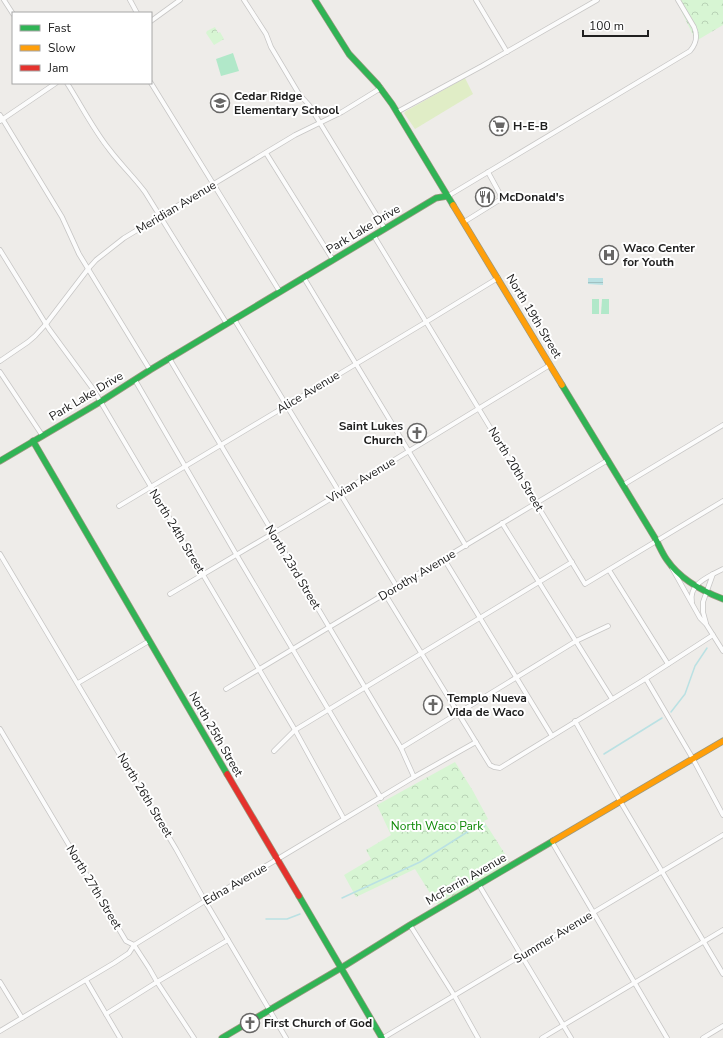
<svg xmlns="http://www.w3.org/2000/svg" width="723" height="1038" viewBox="0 0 723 1038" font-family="'Nunito Sans',sans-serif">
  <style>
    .grass { fill: #e0edc6 }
    .park { fill: url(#park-crowns) }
    .pitch { fill: #b1e8c9 }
    .water { fill: url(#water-rules) }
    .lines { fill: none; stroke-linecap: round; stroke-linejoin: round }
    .stream { stroke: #bae1e3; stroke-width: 1.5 }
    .street-casing { stroke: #c7c6c5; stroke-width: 5.5 }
    .fast-casing { stroke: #9a987f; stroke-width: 7 }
    .slow-casing { stroke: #9a987f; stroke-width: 7 }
    .jam-casing { stroke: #9a987f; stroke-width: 7 }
    .street { stroke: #fcfcfc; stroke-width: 4 }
    .fast { stroke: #30b455; stroke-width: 5.5 }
    .slow { stroke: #ff9f0a; stroke-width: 5.5 }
    .jam { stroke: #e5322d; stroke-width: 5.5 }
    .labels { text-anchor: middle; stroke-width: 4; stroke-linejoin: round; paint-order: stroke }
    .poi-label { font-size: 12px; font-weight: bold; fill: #202020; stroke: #fff; text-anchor: start }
    .street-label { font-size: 12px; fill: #202020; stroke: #fff }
    .park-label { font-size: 12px; fill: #0c8804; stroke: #fff }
  </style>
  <defs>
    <pattern id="park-crowns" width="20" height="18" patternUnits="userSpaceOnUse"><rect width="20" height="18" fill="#d7f5d3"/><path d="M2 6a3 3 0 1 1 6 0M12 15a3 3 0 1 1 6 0" fill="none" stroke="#b8d2b5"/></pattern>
    <pattern id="water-rules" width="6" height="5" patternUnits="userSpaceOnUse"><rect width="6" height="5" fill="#bae1e3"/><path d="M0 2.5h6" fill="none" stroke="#a0c1c2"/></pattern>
  </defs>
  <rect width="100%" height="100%" fill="#eeece9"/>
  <polygon class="grass" points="465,78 473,94 415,129 404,113 406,111"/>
  <g class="park">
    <polygon points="676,0 723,0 723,25 696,41"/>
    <polygon points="215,27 218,33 220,32 224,39 214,45 206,33 207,31"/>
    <polygon points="455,762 473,791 488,819 484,821 510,862 438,906 415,869 356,897 344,875 371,859 366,850 391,835 377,805"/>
  </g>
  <g class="pitch">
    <polygon points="233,53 239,71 221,76 216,59"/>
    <rect x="592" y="299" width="7" height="15"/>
    <polygon points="602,299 609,299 609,314 601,314"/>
  </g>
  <polygon class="water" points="588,278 603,278 603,285 588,284"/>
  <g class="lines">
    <g class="stream">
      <polyline points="671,712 685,694 695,666 707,648"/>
      <polyline points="604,754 662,718"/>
      <polyline points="342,898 420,862 472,829 485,826"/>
      <polyline points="266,919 287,919 300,914"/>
    </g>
    <g class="street-casing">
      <g id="street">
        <polyline points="4,0 13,14"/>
        <polyline points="130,0 137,13"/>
        <polyline points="244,0 266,34 271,47 299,94 309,105 385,229"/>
        <polyline points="476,0 507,52"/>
        <polyline points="151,21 180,0"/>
        <path d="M67 83C81 105 93 129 109 149 120 164 134 177 145 192L227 324"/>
        <polyline points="151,83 280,292"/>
        <polyline points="397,112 482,66 597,0"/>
        <polyline points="0,115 62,217 79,254 150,370"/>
        <polyline points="0,121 56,83"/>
        <polyline points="266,153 333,260"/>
        <path d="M448 196 690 51C696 44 698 36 694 27L678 0"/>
        <polyline points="464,222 501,199 500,194 488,172"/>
        <polyline points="374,236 585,584 723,501"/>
        <polyline points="0,250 49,329 93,389 295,730 344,819"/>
        <polyline points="304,278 466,546"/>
        <polyline points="234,319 397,587"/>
        <polyline points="169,358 401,748 414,777"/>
        <polyline points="0,361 28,342 35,336 46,324 88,269 96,260 124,238 295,135 342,112 381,88"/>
        <polyline points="0,372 42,435"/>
        <polyline points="135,380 236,554 381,798"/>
        <polyline points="623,485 723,425"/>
        <polyline points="119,506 426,322 498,278"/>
        <polyline points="502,523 612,699"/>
        <polyline points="0,554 176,849 205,901 286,1038"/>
        <polyline points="444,559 552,736"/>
        <polyline points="672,568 700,618 706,624 723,651"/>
        <polyline points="609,570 668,664"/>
        <polyline points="713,574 723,569"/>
        <polyline points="170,594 304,515 550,365"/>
        <polyline points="385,594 490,765 494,767 500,768 642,681 713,635"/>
        <path d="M692 602C689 587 702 580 713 574L703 602V612L706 623"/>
        <polyline points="646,679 693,759 723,815"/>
        <polyline points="78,683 149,641"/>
        <polyline points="226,689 608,460"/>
        <polyline points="575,721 620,801 723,974"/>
        <polyline points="0,729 126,941 134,945 149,968 157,982 194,1038"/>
        <polyline points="401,748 576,641 608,626"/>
        <polyline points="274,751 295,730 572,562"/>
        <polyline points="552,842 667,1038"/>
        <polyline points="479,885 571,1038"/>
        <polyline points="410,925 454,995 478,1038"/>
        <polyline points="86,980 120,1038"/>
        <polyline points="0,982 22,1018"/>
        <polyline points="106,1014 157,982 228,940"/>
        <polyline points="0,1031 114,963 129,953 134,945 205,901 271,863 414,777 476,742"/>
        <polyline points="383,1038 723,835"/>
        <polyline points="542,1038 723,930"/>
        <polyline points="703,1038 723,1026"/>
      </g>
    </g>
    <g class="fast-casing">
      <g id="fast">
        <polyline points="315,0 349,54 378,85 392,104 453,205"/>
        <path d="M562 385 655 538C659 545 662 553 667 560 680 579 702 591 723 599"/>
        <polyline points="33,441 227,774"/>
        <polyline points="0,461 100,402 150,370 436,198 448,196"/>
        <polyline points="299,896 382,1038"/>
        <polyline points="222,1038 341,968 410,925 553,841"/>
      </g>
    </g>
    <g class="slow-casing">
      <g id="slow">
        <polyline points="453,205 562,385"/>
        <polyline points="553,841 723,741"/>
      </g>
    </g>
    <g class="jam-casing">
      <polyline id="jam" points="227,774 299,896"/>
    </g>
    <use href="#street" class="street"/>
    <use href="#fast" class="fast"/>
    <use href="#slow" class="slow"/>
    <use href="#jam" class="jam"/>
  </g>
  <defs>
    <g id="school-ring" transform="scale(1)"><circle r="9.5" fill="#fff" stroke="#686766" stroke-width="1.5"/><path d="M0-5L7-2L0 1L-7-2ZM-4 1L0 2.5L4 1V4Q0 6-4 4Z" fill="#686766"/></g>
    <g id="supermarket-ring" transform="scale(1)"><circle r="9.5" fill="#fff" stroke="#686766" stroke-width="1.5"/><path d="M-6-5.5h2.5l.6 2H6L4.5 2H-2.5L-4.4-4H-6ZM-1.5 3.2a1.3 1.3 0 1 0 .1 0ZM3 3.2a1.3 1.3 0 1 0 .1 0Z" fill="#686766"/></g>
    <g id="restaurant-ring" transform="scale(1)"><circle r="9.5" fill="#fff" stroke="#686766" stroke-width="1.5"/><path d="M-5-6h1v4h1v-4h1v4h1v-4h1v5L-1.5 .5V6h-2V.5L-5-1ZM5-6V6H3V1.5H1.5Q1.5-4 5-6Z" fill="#686766"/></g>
    <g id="hospital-ring" transform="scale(1)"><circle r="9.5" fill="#fff" stroke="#686766" stroke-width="1.5"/><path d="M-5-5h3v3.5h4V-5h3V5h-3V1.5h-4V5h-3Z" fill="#686766"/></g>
    <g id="church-ring" transform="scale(1)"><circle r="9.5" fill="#fff" stroke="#686766" stroke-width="1.5"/><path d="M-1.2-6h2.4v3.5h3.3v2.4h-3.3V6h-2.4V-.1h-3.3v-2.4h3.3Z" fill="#686766"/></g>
  </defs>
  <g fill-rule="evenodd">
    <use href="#school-ring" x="220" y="103"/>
    <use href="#supermarket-ring" x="499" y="126"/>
    <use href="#restaurant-ring" x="485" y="197"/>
    <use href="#hospital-ring" x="609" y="255"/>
    <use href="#church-ring" x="417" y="433"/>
    <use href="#church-ring" x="433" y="705"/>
    <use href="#church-ring" x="250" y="1023"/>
  </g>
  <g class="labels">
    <g class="poi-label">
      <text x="234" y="100">Cedar Ridge<tspan x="234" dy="14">Elementary School</tspan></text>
      <text x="513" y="130">H-E-B</text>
      <text x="499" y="201">McDonald's</text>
      <text x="623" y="252">Waco Center<tspan x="623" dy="14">for Youth</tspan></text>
      <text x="403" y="430" text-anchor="end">Saint Lukes<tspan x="403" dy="14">Church</tspan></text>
      <text x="447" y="702">Templo Nueva<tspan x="447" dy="14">Vida de Waco</tspan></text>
      <text x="264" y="1027">First Church of God</text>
    </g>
    <g class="street-label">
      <text transform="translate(176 207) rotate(-31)" y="4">Meridian Avenue</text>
      <text transform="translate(363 229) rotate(-31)" y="4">Park Lake Drive</text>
      <text transform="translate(534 316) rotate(59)" y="4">North 19th Street</text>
      <text transform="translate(308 392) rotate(-31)" y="4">Alice Avenue</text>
      <text transform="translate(86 396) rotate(-31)" y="4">Park Lake Drive</text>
      <text transform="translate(516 469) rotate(59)" y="4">North 20th Street</text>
      <text transform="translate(361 480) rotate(-31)" y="4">Vivian Avenue</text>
      <text transform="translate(177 531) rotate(59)" y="4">North 24th Street</text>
      <text transform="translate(293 567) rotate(59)" y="4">North 23rd Street</text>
      <text transform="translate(417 575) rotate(-31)" y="4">Dorothy Avenue</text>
      <text transform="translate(216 734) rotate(60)" y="4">North 25th Street</text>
      <text transform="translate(145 795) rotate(59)" y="4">North 26th Street</text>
      <text transform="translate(466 879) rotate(-30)" y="4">McFerrin Avenue</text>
      <text transform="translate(235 884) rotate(-30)" y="4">Edna Avenue</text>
      <text transform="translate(94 887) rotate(59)" y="4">North 27th Street</text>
      <text transform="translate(553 937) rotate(-31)" y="4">Summer Avenue</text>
    </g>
    <g class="park-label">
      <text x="437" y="830">North Waco Park</text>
    </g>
  </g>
  <rect x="12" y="12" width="140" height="72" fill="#ffffff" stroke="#a6a6a6"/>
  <rect x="20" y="25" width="20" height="6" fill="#30b455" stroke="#a6a6a6"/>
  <text x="48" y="32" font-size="12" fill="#202020">Fast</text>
  <rect x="20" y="45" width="20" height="6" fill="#ff9f0a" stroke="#a6a6a6"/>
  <text x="48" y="52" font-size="12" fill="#202020">Slow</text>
  <rect x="20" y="65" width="20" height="6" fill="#e5322d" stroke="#a6a6a6"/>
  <text x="48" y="72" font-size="12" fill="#202020">Jam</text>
  <path d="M583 30v6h65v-6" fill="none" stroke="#202020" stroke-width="2"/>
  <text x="589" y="30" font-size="12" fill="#202020" stroke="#ffffff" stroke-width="3" paint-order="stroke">100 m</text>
</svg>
